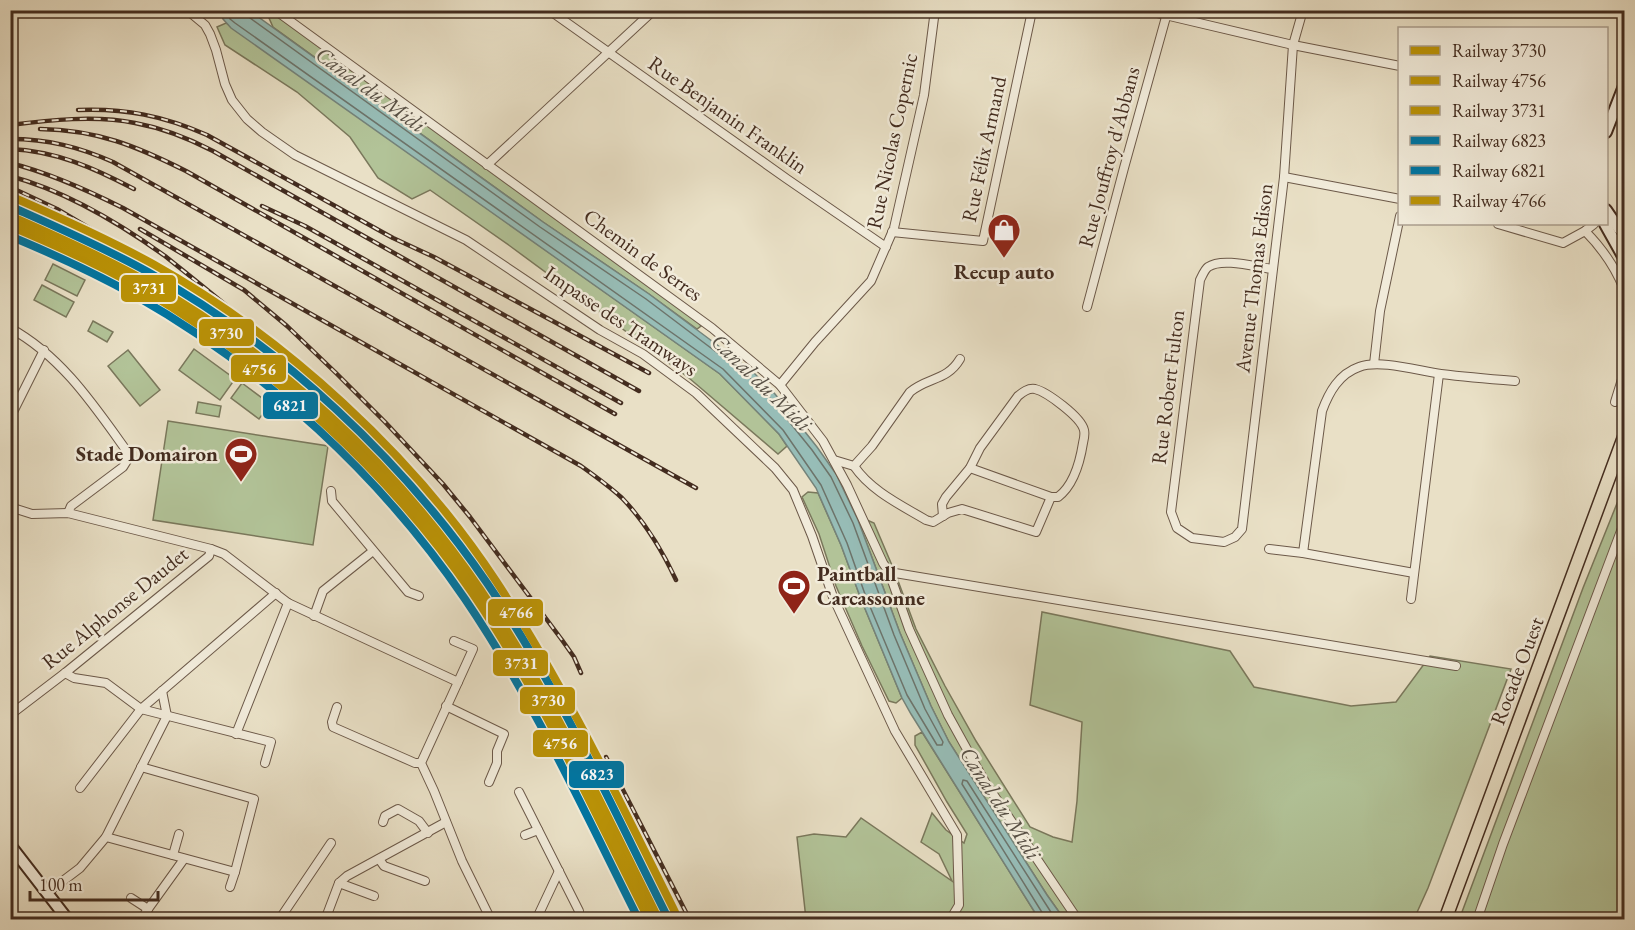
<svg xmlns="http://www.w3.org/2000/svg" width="1635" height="930" viewBox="0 0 1635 930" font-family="'EB Garamond',serif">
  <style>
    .green { fill: #b2c398; stroke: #7a785c; stroke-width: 1.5 }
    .water { fill: #97bdb7; stroke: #75837a; stroke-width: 1.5 }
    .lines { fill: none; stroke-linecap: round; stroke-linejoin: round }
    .shore { stroke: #6d746b; stroke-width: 1.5 }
    .minor-casing { stroke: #6c5949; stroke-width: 10 }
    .secondary-casing { stroke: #432c1f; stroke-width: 14 }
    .primary-casing { stroke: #432c1f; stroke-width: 15 }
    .minor { stroke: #f1ebda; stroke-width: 8 }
    .secondary { stroke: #f1ebda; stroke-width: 10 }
    .primary { stroke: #e9e0c6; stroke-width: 12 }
    .rail-casing { stroke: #432c1f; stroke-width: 4.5 }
    .rail { stroke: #f1ebda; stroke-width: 2; stroke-dasharray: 7; stroke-linecap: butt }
    .rail-1-casing { stroke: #f1ebda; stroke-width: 12 }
    .rail-2-casing { stroke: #f1ebda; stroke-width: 12 }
    .rail-3-casing { stroke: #f1ebda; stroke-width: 12 }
    .rail-4-casing { stroke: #f1ebda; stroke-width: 12 }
    .rail-5-casing { stroke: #f1ebda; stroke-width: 12 }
    .rail-6-casing { stroke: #f1ebda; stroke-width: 12 }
    .rail-1 { stroke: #ba9206; stroke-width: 8 }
    .rail-2 { stroke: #ba9206; stroke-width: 8 }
    .rail-3 { stroke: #ba9206; stroke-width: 8 }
    .rail-4 { stroke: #0075a1; stroke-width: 8 }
    .rail-5 { stroke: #0075a1; stroke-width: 8 }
    .rail-6 { stroke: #ba9206; stroke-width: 8 }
    .labels { text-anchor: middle; stroke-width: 5; stroke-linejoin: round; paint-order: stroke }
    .street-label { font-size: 21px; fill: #432c1f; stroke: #f1ebda }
    .poi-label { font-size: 21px; font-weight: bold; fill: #432c1f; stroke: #f1ebda }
    .water-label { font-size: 22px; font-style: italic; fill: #585045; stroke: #f1ebda }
    .line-badge { stroke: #f1ebda; stroke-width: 2 }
    .badge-label { font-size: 16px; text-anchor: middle; font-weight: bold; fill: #fff }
  </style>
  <rect width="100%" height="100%" fill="#e9e0c6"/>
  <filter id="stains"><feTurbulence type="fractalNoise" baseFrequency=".00333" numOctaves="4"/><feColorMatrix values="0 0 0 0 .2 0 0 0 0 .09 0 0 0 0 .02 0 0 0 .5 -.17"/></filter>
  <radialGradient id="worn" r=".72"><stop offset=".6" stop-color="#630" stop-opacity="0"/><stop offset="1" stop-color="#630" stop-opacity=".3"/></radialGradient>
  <g class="green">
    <polygon points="269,11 278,15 696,319 701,326 697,329 649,294 543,222 273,27 269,18"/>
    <polygon points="226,23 720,374 779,434 787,446 778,454 689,378 510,246 430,190 412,199 378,178 350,137 297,92 225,45 217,27"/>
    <polygon points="53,264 85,280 77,296 45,280"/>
    <polygon points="42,285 74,302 66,317 34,300"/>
    <polygon points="93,321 113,332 107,342 88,331"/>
    <polygon points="194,349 235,379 220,400 179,370"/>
    <polygon points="128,350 160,390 140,406 108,366"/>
    <polygon points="242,383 270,404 259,419 231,398"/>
    <polygon points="198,402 221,406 219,417 196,413"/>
    <polygon points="168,421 328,446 313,545 153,520"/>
    <polygon points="1624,486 1624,919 1459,920 1583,588"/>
    <polygon points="808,492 818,493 841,545 861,599 902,698 896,703 889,701 862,646 836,586 819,534 802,497"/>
    <polygon points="858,520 867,520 874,523 894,570 916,629 945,686 976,741 1030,827 1053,837 1072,842 1077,801 1082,722 1030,705 1042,612 1230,651 1254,687 1351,706 1396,702 1430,656 1511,669 1428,888 1414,919 1064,919 1047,895 949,742 931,706 900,633"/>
    <polygon points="922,732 1039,919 806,919 797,837 814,834 846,837 861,818 952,881 939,854 921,842 932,813 946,830 964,843 967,834 947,802 915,745 915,736"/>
  </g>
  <polygon class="water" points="220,11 250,11 543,222 649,294 752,371 775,394 817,447 836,474 858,520 900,633 931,706 949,742 1047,895 1064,919 1039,919 911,714 902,698 861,599 841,545 816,488 779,434 720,374 231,28 223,19"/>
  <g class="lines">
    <g class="shore">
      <polyline points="226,10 230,19 235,23 723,369 783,430 821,485 847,543 866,597 907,695 937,745 942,745 943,742 925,709 894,635 853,523 831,477 812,450 770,398 748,376 646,299 540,227 250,18 248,15 247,10"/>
      <polyline points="1044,920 1043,914 962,784 963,780 967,781 1056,920"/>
    </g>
    <g class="minor-casing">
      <g id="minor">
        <polyline points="187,10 205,25 210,34 216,50 225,84 232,100 247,119 262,132 295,155 466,240 600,330 643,354 696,393 775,468 793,490 812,536 833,597 895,731 957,835 959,905 950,920"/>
        <polyline points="275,10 712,328 780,385 823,441 847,485 883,563 889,572 909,629 948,715 985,782 1078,920"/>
        <polyline points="549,10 787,179 886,247"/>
        <polyline points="1027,10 1045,10"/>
        <polyline points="1144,10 1293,45 1400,66"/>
        <polyline points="487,165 654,10"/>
        <polyline points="1284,177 1400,199"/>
        <polyline points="1498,224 1563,243 1585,231 1594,224"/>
        <path d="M1585 231C1602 248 1615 267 1624 289"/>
        <polyline points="892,232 983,241 1032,11"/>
        <path d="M1272 269C1256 267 1222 257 1208 267 1205 269 1202 276 1200 280L1171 512 1177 528 1192 538 1224 542 1235 537 1242 529 1284 177 1293 45 1303 10"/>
        <polyline points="1087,307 1124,168 1166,17"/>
        <path d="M10 328C61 356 93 404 126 450L128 459 123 467 71 506 68 513"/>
        <polyline points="1374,364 1380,311 1400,216"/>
        <polyline points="780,385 815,342 871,281 894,228 924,95 935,10"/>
        <polyline points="1615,402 1624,373"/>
        <polyline points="10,418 44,350"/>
        <path d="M834 460 854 466 872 446 910 392C928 377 947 381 960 359"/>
        <path d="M854 466C871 491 901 505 926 520L933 522 948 513 962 509 1036 532 1051 497 970 468"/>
        <polyline points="331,491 332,501 408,592 419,596"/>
        <polyline points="10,507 32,514 68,513 211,549 224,554 288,603 458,682 421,763 434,791 462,861 491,920"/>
        <path d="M943 516 942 504 946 497 970 468 980 448 1018 396C1023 392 1028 388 1035 389 1047 392 1081 417 1084 430 1085 434 1084 439 1083 443 1080 462 1074 485 1058 497H1051"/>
        <polyline points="1269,549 1303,553 1414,573"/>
        <path d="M1303 553 1322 411C1329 392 1339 374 1359 367 1380 359 1419 371 1441 374 1466 377 1490 379 1515 381"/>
        <polyline points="889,572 1456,666"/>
        <polyline points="1411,599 1439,374"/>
        <polyline points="314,616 323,591 373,551"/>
        <polyline points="454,641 473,649 458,682"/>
        <polyline points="65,673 74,678 106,683 141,709 271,742 265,763"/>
        <polyline points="446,706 504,734 497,751 497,763 489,782"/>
        <polyline points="337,707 332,722 333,727 415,763 421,763"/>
        <polyline points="10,715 65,673 209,556 211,549"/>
        <polyline points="236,734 288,603"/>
        <polyline points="80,788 141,709 276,593"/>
        <polyline points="519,792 579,911"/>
        <polyline points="383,822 385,816 398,809 419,821 428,833"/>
        <polyline points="525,835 538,830"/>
        <polyline points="106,837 235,872 254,799 141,767"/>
        <polyline points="173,855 179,834"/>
        <polyline points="379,859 384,866 425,881"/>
        <polyline points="339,883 374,896"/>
        <polyline points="230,887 235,872"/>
        <polyline points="47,893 80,868 106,837 167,716 162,691"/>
        <polyline points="131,898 148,909 184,859"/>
        <polyline points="141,920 148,909"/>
        <polyline points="279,920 331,843"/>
        <polyline points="325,920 339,883 347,876 446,822"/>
        <polyline points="536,920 559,871"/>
        <polyline points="1477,920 1503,844 1624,523"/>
      </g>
    </g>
    <g class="secondary-casing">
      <g id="secondary">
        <polyline points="1606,132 1624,86"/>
        <polyline points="1606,210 1619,229 1624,232"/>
        <polyline points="1605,224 1624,258"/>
        <polyline points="10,845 68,920"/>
      </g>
    </g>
    <g class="primary-casing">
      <polyline id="primary" points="1445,920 1624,437"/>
    </g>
    <use href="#minor" class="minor"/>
    <use href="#secondary" class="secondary"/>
    <use href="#primary" class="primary"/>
    <g class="rail-casing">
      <g id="rail">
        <path d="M78 110C125 108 164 116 207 135L393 238 434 257 649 373"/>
        <path d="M10 125C49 120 96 115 135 123 162 128 188 138 213 151L639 391"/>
        <path d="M40 129C98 130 136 146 186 171L615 414"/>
        <path d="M10 139C48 139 79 147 113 162L696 488"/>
        <path d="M10 149C56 151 94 168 134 189"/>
        <path d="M10 163C50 173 87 190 123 208L581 466C595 476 609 486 622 498 645 522 662 550 676 580"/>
        <path d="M10 176C66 191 119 223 165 256 268 339 374 422 457 526 513 596 554 675 595 754 623 809 651 864 679 920"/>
        <polyline points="10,187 57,209 101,235"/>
        <polyline points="262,206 305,226 621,403"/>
        <polyline points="140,229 244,290 287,326 336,373 385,422 443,484 470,517 562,640 574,657 581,673"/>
        <polyline points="606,757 690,920"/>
      </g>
    </g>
    <use href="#rail" class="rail"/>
    <g class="rail-1-casing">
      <path id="rail-1" d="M10 216C56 236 101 256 144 280 276 355 395 464 480 589 550 692 603 808 659 920"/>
    </g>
    <g class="rail-2-casing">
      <path id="rail-2" d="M10 226C55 245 100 265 142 289 272 366 387 469 473 594 542 696 593 810 649 920"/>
    </g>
    <g class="rail-3-casing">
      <path id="rail-3" d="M10 221C59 242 106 264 152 290 186 309 218 332 249 356 346 430 429 518 495 620 527 670 553 723 580 775 604 824 629 872 654 920"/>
    </g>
    <g class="rail-4-casing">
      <path id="rail-4" d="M14 208C59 228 105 248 148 272 281 346 401 458 487 583 557 685 611 805 667 916"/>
    </g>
    <g class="rail-5-casing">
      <path id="rail-5" d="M10 236C53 254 95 273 136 296 266 370 381 476 465 599 533 699 584 811 639 920"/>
    </g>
    <g class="rail-6-casing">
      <path id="rail-6" d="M17 199C63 219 109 240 153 264 284 337 414 456 496 581 565 686 619 800 675 912"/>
    </g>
    <use href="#rail-1" class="rail-1"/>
    <use href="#rail-2" class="rail-2"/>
    <use href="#rail-3" class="rail-3"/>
    <use href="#rail-4" class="rail-4"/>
    <use href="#rail-5" class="rail-5"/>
    <use href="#rail-6" class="rail-6"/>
  </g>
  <defs>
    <g id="shop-pin" transform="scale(1.725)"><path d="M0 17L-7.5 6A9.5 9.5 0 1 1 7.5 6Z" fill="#8f2418" stroke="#f1ebda"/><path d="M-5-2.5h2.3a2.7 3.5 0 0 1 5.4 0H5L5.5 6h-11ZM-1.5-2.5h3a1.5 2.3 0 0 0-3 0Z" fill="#fff"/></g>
    <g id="stadium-pin" transform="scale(1.725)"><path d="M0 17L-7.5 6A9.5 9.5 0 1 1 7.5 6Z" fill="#8f2418" stroke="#f1ebda"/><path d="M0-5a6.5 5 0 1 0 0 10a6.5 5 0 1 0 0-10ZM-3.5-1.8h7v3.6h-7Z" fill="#fff"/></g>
  </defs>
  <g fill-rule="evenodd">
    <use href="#shop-pin" x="1004" y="230"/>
    <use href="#stadium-pin" x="241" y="454"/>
    <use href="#stadium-pin" x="794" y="586"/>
  </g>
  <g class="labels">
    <g class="street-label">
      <text transform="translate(728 115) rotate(35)" y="7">Rue Benjamin Franklin</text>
      <text transform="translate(892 141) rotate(-78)" y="7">Rue Nicolas Copernic</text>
      <text transform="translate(984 149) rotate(-78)" y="7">Rue Félix Armand</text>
      <text transform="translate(1109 157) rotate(-75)" y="7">Rue Jouffroy d'Abbans</text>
      <text transform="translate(643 255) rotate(36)" y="7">Chemin de Serres</text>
      <text transform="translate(1254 278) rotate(-83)" y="7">Avenue Thomas Edison</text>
      <text transform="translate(621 321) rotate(34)" y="7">Impasse des Tramways</text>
      <text transform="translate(1168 387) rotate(-83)" y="7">Rue Robert Fulton</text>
      <text transform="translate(115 608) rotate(-39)" y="7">Rue Alphonse Daudet</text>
      <text transform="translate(1517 671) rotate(-69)" y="7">Rocade Ouest</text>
    </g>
    <g class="poi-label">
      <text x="1004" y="279">Recup auto</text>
      <text x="218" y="461" text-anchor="end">Stade Domairon</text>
      <text x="817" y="581" text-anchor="start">Paintball<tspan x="817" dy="24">Carcassonne</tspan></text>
    </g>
    <g class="water-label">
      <text transform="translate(371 89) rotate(36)" y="8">Canal du Midi</text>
      <text transform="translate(762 382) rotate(44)" y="8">Canal du Midi</text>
      <text transform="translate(1001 803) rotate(57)" y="8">Canal du Midi</text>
    </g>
  </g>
  <g class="line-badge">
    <rect x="120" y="274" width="57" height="29" rx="6" fill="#ba9206"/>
    <rect x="198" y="318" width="57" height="29" rx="6" fill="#ba9206"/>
    <rect x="230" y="354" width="57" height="29" rx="6" fill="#ba9206"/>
    <rect x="262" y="391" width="57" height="29" rx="6" fill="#0075a1"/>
    <rect x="487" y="598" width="57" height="29" rx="6" fill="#ba9206"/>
    <rect x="492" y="649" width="57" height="28" rx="6" fill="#ba9206"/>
    <rect x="519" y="686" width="57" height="29" rx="6" fill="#ba9206"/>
    <rect x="532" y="729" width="57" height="29" rx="6" fill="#ba9206"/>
    <rect x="568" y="760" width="57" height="29" rx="6" fill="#0075a1"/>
  </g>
  <g class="badge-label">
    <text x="149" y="294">3731</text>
    <text x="226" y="339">3730</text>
    <text x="259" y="375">4756</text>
    <text x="290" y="411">6821</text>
    <text x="516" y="618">4766</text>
    <text x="521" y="669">3731</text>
    <text x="548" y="706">3730</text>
    <text x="560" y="749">4756</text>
    <text x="597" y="780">6823</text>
  </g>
  <rect width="1635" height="930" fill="none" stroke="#e9e0c6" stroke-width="36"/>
  <rect x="12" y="12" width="1611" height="906" fill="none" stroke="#432c1f" stroke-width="3"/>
  <rect x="18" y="18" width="1599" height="894" fill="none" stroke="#432c1f" stroke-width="1.5"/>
  <rect x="1398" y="27" width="210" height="198" fill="#f1ebda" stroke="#ab9f8f" stroke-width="1.5"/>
  <rect x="1410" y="46" width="30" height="9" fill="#ba9206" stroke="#ab9f8f" stroke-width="1.5"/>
  <text x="1452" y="57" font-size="18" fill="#432c1f">Railway 3730</text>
  <rect x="1410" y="76" width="30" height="9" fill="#ba9206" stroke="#ab9f8f" stroke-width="1.5"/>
  <text x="1452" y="87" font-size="18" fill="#432c1f">Railway 4756</text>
  <rect x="1410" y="106" width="30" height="9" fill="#ba9206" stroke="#ab9f8f" stroke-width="1.5"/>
  <text x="1452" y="117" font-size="18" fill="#432c1f">Railway 3731</text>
  <rect x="1410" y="136" width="30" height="9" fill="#0075a1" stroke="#ab9f8f" stroke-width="1.5"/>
  <text x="1452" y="147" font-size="18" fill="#432c1f">Railway 6823</text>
  <rect x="1410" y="166" width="30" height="9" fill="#0075a1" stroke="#ab9f8f" stroke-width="1.5"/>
  <text x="1452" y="177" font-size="18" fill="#432c1f">Railway 6821</text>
  <rect x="1410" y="196" width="30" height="9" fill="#ba9206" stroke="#ab9f8f" stroke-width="1.5"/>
  <text x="1452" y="207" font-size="18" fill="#432c1f">Railway 4766</text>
  <path d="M30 891v9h128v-9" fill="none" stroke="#432c1f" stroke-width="3"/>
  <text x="39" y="891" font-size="18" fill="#432c1f" stroke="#f1ebda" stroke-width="4.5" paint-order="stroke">100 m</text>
  <rect width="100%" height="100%" filter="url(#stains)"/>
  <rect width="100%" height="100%" fill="url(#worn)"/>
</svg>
